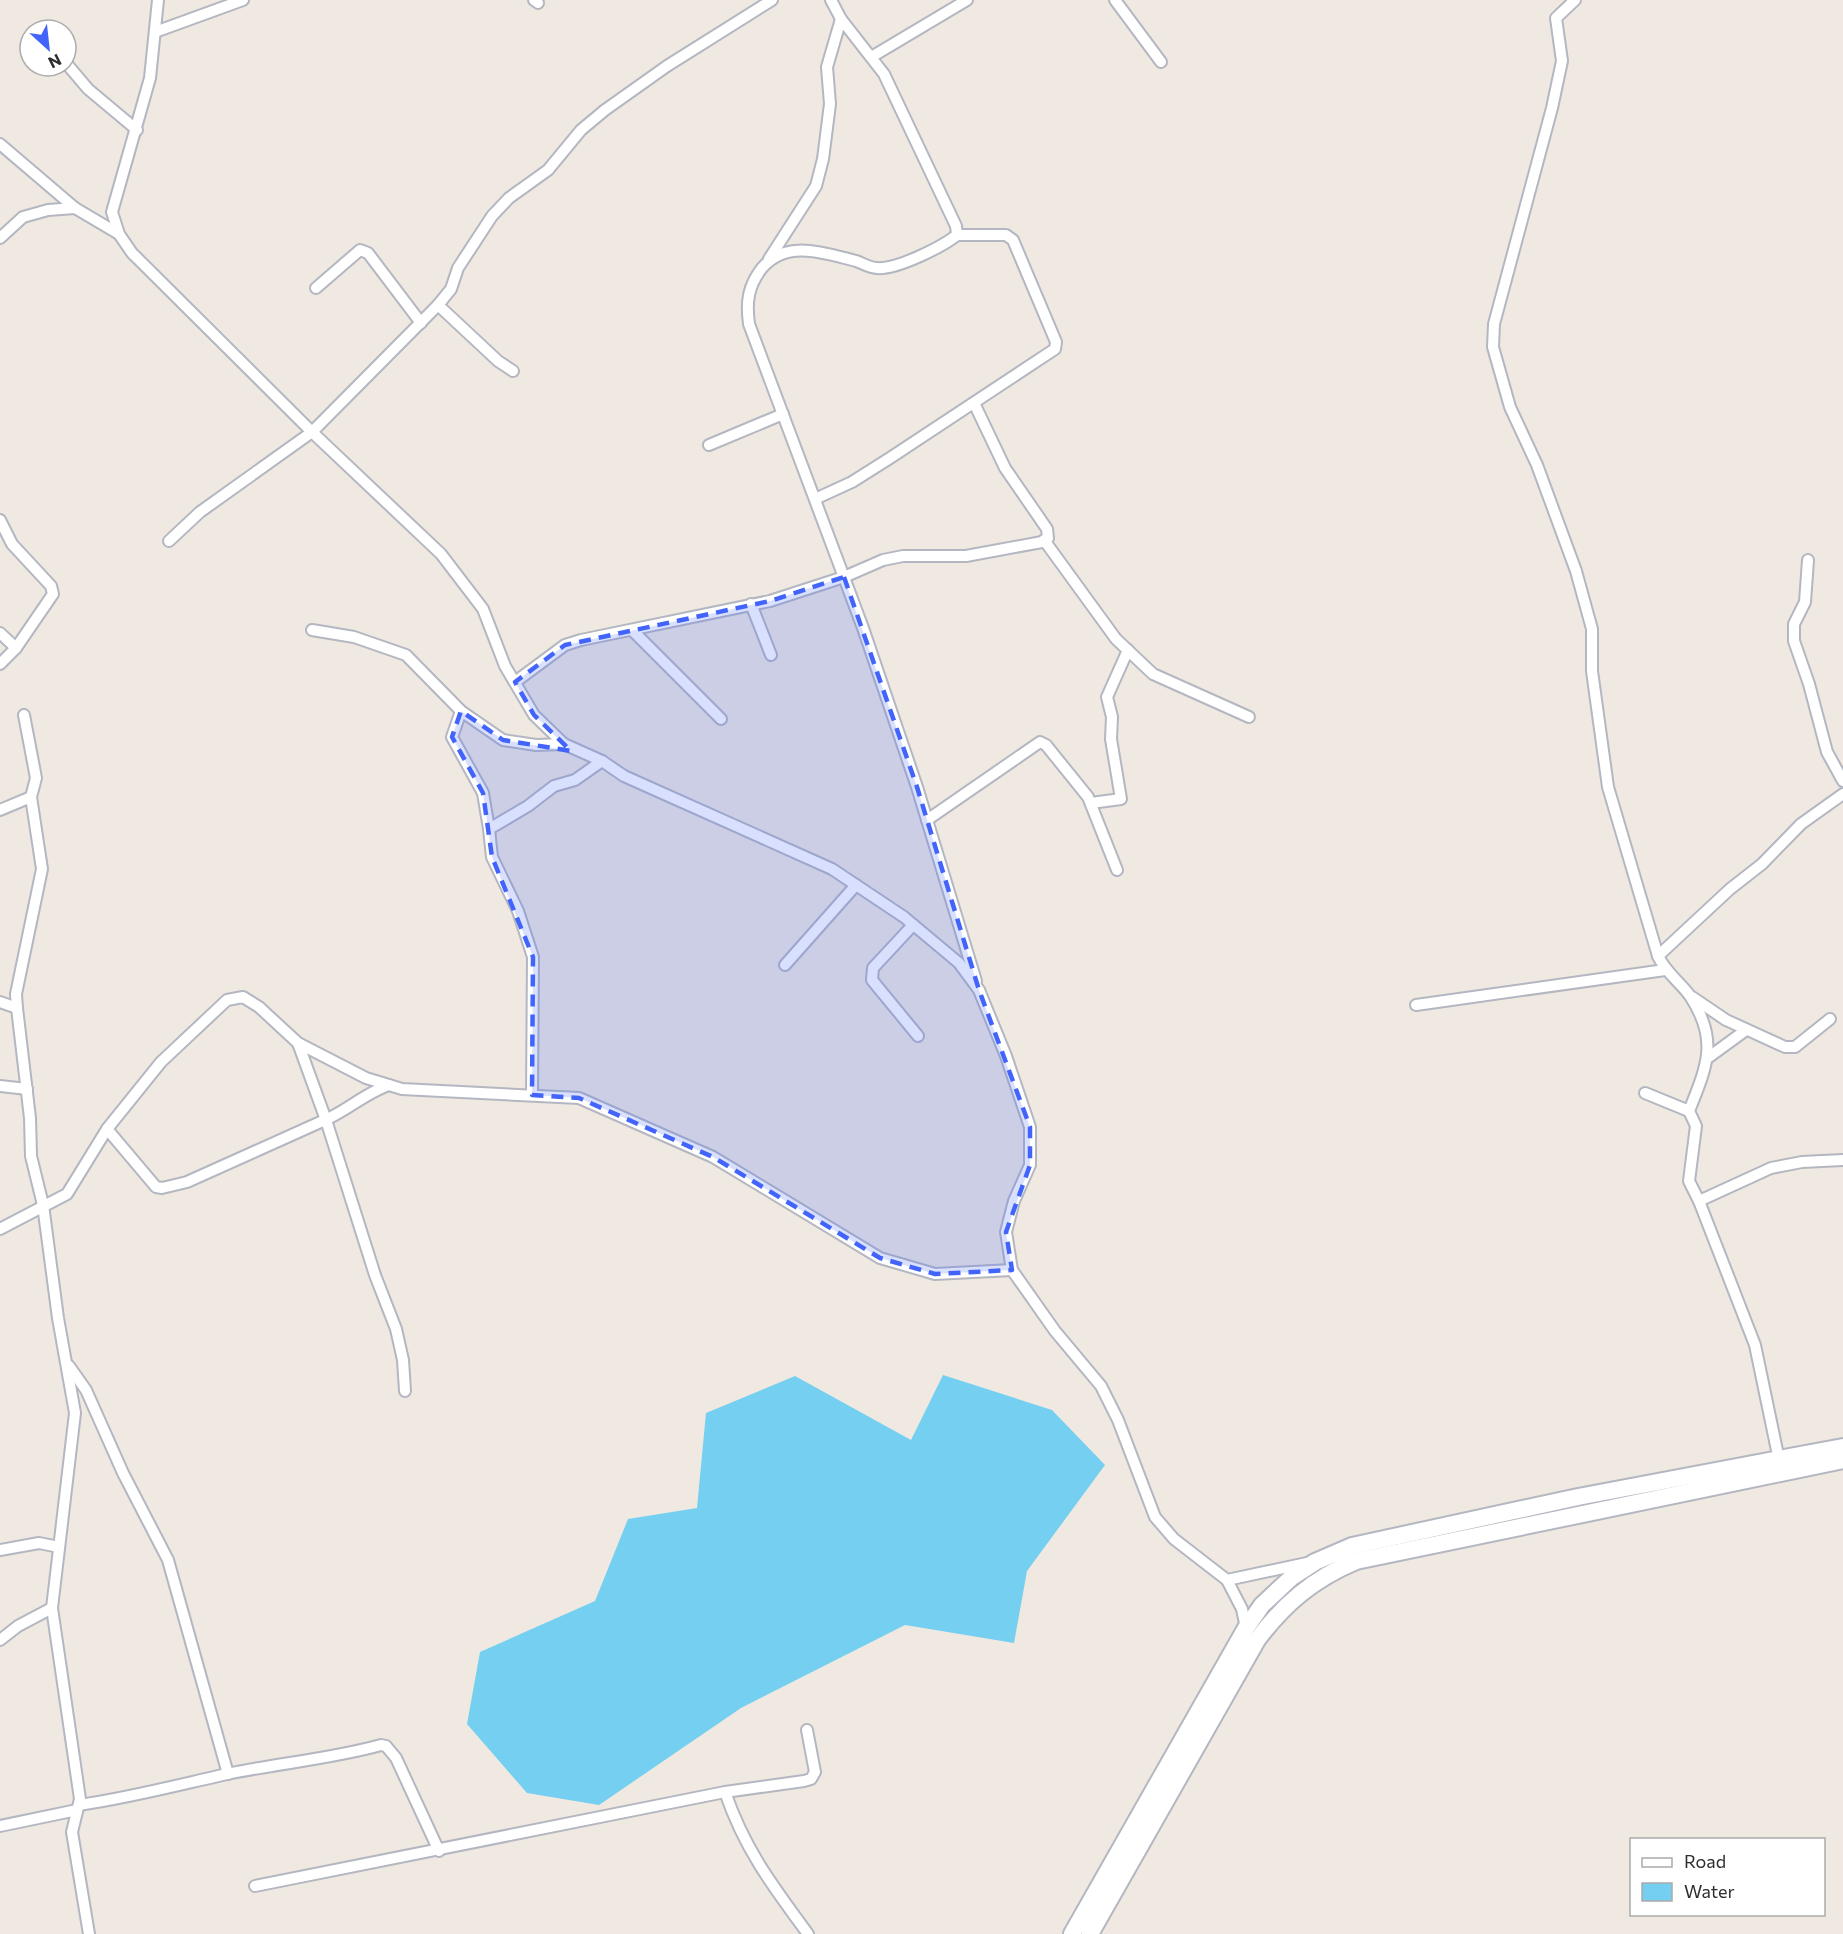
<svg xmlns="http://www.w3.org/2000/svg" width="1843" height="1934" viewBox="0 0 1843 1934" font-family="Commissioner,sans-serif">
  <style>
    .water { fill: #75cff0 }
    .lines { fill: none; stroke-linecap: round; stroke-linejoin: round }
    .street-casing { stroke: #b4b7c1; stroke-width: 14 }
    .secondary-casing { stroke: #b4b7c1; stroke-width: 20 }
    .street { stroke: #fff; stroke-width: 10 }
    .secondary { stroke: #fff; stroke-width: 16 }
    .marked { fill: #4264fb; fill-opacity: 0.2; stroke: #4264fb; stroke-width: 4.5; stroke-dasharray: 12 8; stroke-linejoin: round }
  </style>
  <rect width="100%" height="100%" fill="#efe9e1"/>
  <polygon class="water" points="943,1375 1052,1410 1105,1465 1027,1571 1014,1643 905,1625 741,1708 599,1805 527,1793 467,1724 480,1652 595,1601 628,1519 697,1508 706,1413 795,1376 911,1440"/>
  <g class="lines">
    <g class="street-casing">
      <g id="street">
        <polyline points="158,0 150,78 112,212 119,234 132,253 312,432 441,554 483,609 505,666 534,715 564,744 602,761 624,776 832,869 904,917 959,963 979,990 1006,1056 1030,1127 1030,1165 1014,1201 1006,1232 1012,1270 1055,1331 1101,1386 1118,1420 1155,1517 1174,1539 1227,1580 1242,1609 1246,1628"/>
        <polyline points="534,0 538,3"/>
        <path d="M831 0 841 19 884 74 956 226 957 235C942 247 896 270 877 268 870 268 862 263 856 261 824 253 787 239 762 268 748 286 746 302 749 324L863 628 917 787 976 981"/>
        <polyline points="1115,0 1161,62"/>
        <path d="M1575 0 1556 18 1562 61 1552 108 1494 324 1493 347 1510 407 1537 465 1576 571 1592 629V671L1608 787 1658 956C1666 973 1680 982 1690 996 1719 1040 1707 1066 1689 1111L1696 1126 1689 1181 1699 1201"/>
        <polyline points="155,32 243,0"/>
        <polyline points="873,56 967,0"/>
        <polyline points="66,63 88,89 137,130"/>
        <polyline points="0,144 75,208"/>
        <polyline points="0,238 23,217 48,210 75,208 119,234"/>
        <polyline points="769,259 816,186 823,159 830,104 827,67 841,19"/>
        <polyline points="316,288 360,250 368,253 421,323"/>
        <polyline points="438,305 498,361 513,371"/>
        <polyline points="709,445 783,414"/>
        <polyline points="815,499 852,482 890,458 1055,349 1056,342 1013,240 1006,235 957,235"/>
        <polyline points="0,520 12,544 51,586 53,594 16,648"/>
        <polyline points="1044,540 1116,639 1153,674 1249,717"/>
        <polyline points="169,541 200,512 312,432 438,305 451,289 458,268 492,216 509,198 548,170 581,130 605,110 667,66 772,0"/>
        <polyline points="1808,560 1805,602 1794,624 1794,641 1809,684 1827,752 1843,781"/>
        <polyline points="751,604 771,655"/>
        <polyline points="312,630 354,637 406,655 461,711 503,740 536,745 564,744"/>
        <polyline points="632,630 721,719"/>
        <polyline points="0,633 16,648 0,664"/>
        <polyline points="515,682 565,645 581,640 770,601 844,577 883,560 903,556 966,556 1042,542 1048,538 1047,529 1005,468 974,403"/>
        <polyline points="461,711 452,737 483,793 489,829"/>
        <polyline points="24,715 36,778 31,797 42,869 16,994 17,1008 30,1118 31,1156 43,1205 58,1318 75,1413 52,1608 80,1799 72,1832 89,1934"/>
        <polyline points="1091,803 1121,799 1111,739 1112,717 1107,697 1128,650"/>
        <polyline points="0,810 31,797"/>
        <polyline points="927,820 1040,742 1046,745 1088,797 1117,870"/>
        <polyline points="913,925 873,968 872,980 918,1036"/>
        <polyline points="1658,956 1730,889 1762,864 1801,824 1843,794"/>
        <polyline points="785,965 856,885"/>
        <polyline points="1692,997 1726,1020 1785,1047 1795,1047 1830,1019"/>
        <polyline points="0,1002 17,1008"/>
        <polyline points="1416,1005 1665,970"/>
        <polyline points="298,1043 326,1120 375,1275 396,1329 403,1360 405,1391"/>
        <polyline points="1709,1057 1746,1030"/>
        <polyline points="0,1086 27,1089"/>
        <polyline points="1645,1093 1689,1111"/>
        <polyline points="532,1095 533,957 518,911 492,857 489,829 528,806 554,786 575,780 602,761"/>
        <path d="M107 1129 156 1187 162 1188 187 1182C233 1161 279 1141 325 1120 348 1110 367 1092 389 1085"/>
        <polyline points="0,1229 67,1194 107,1129 161,1062 227,1000 243,997 259,1007 298,1043 366,1078 402,1089 579,1098 713,1157 880,1258 935,1274 1012,1270"/>
        <polyline points="69,1366 86,1390 123,1473 168,1560 228,1774"/>
        <polyline points="1779,1460 1755,1345 1699,1201 1771,1168 1802,1162 1843,1160"/>
        <polyline points="0,1550 39,1543 59,1547"/>
        <polyline points="1227,1580 1307,1563"/>
        <polyline points="0,1640 18,1626 52,1608"/>
        <path d="M725 1792C745 1850 772 1885 808 1934"/>
        <path d="M79 1805C129 1798 178 1785 227 1774 279 1763 331 1759 381 1745L386 1746 396 1758 439 1851"/>
        <polyline points="0,1826 77,1810"/>
        <polyline points="255,1886 725,1792 804,1781 811,1779 815,1772 807,1730"/>
      </g>
    </g>
    <g class="secondary-casing">
      <g id="secondary">
        <polyline points="1072,1934 1246,1628 1262,1605 1292,1577 1315,1562 1352,1546 1578,1497 1843,1447"/>
        <path d="M1090 1934 1257 1640C1284 1604 1313 1579 1356 1561L1843 1460"/>
      </g>
    </g>
    <use href="#street" class="street"/>
    <use href="#secondary" class="secondary"/>
  </g>
  <path class="marked" d="M844 577 917 787 979 990 1030 1127V1165L1006 1232 1012 1270 935 1274 880 1258 713 1157 579 1098 532 1095 533 957 492 857 483 793 452 737 461 711 503 740 571 751 534 715 515 682 565 645 770 601Z"/>
  <rect x="1630" y="1838" width="195" height="78" fill="#ffffff" stroke="#ababab" stroke-width="1.5"/>
  <rect x="1642" y="1858" width="30" height="9" fill="#ffffff" stroke="#ababab" stroke-width="1.5"/>
  <text x="1684" y="1868" font-size="18" fill="#2e2e2e">Road</text>
  <rect x="1642" y="1883" width="30" height="18" fill="#75cff0" stroke="#ababab" stroke-width="1.5"/>
  <text x="1684" y="1898" font-size="18" fill="#2e2e2e">Water</text>
  <g transform="translate(48 48) rotate(153)"><circle r="28" fill="#ffffff" stroke="#ababab" stroke-width="1.5"/>
  <path d="M0-4.5L10 22L0 15L-10 22Z" fill="#4264fb"/>
  <text y="-9" font-size="16" font-weight="bold" text-anchor="middle" fill="#2e2e2e">N</text>
  </g>
</svg>
